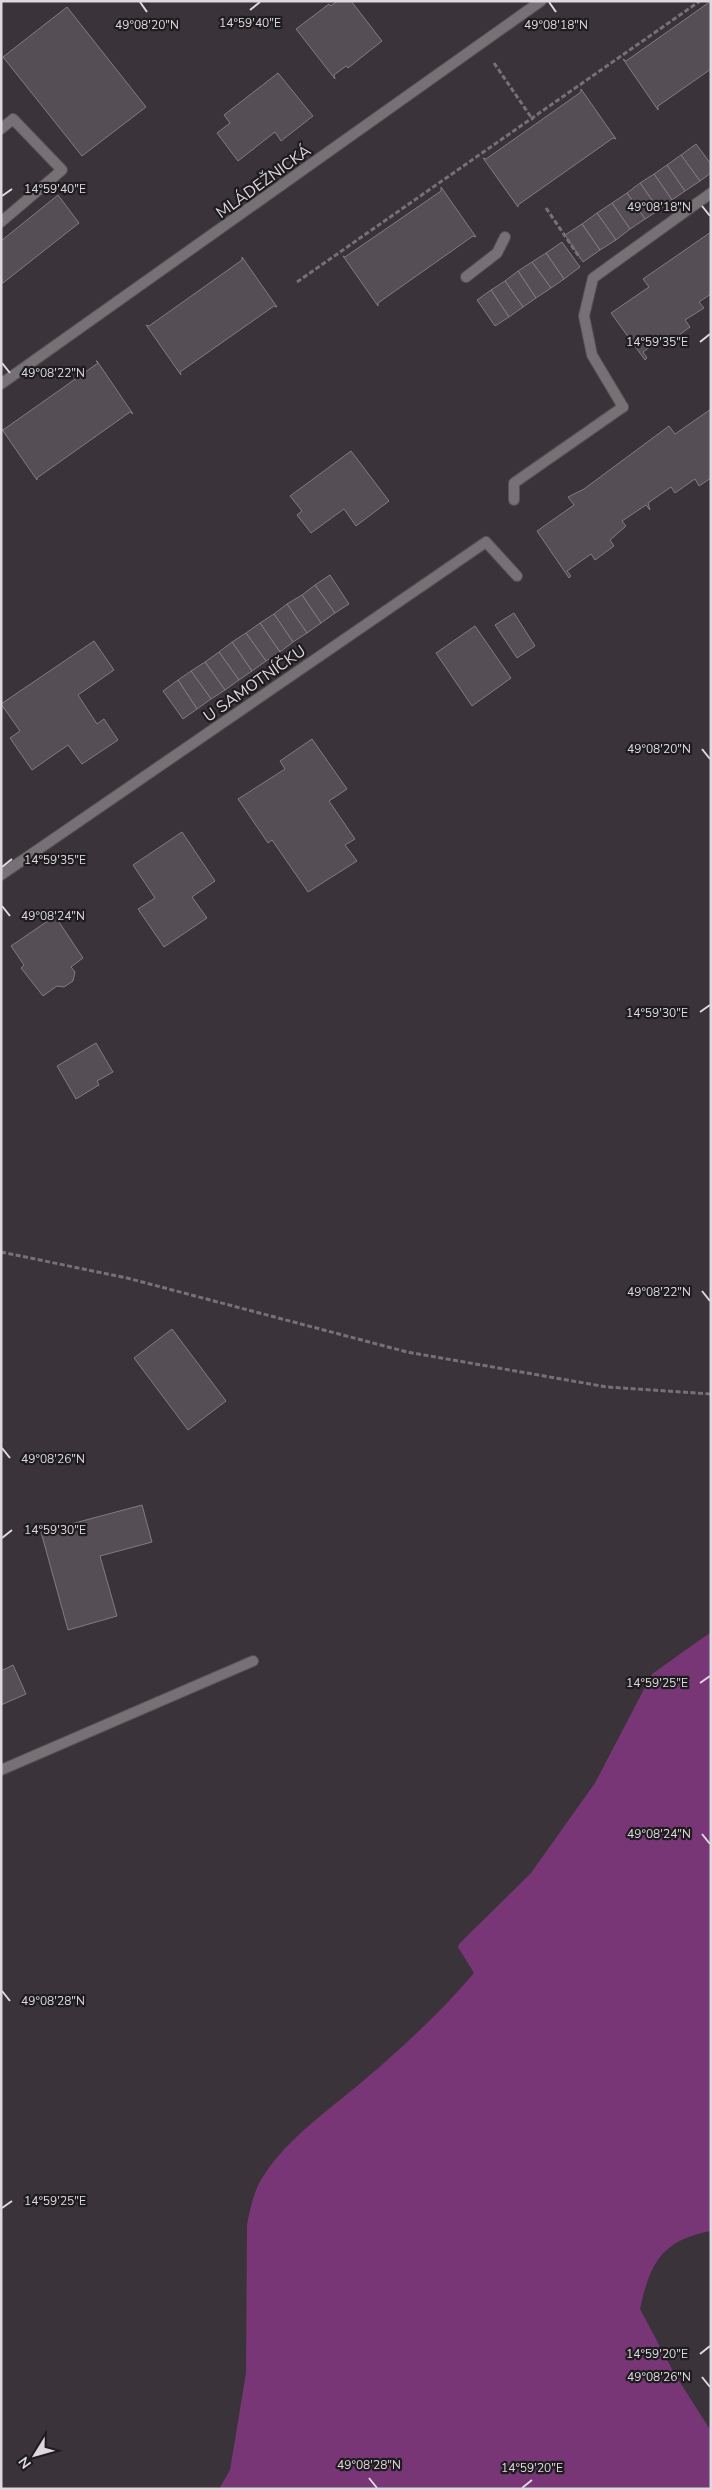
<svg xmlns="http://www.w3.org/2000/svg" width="712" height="2490" viewBox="0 0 712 2490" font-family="'Nunito Sans',sans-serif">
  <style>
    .green { fill: #793677 }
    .building { fill: #564e55; stroke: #837b83 }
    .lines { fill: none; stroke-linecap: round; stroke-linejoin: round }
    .lane-casing { stroke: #585157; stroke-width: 12 }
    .street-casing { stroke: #585157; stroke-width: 12 }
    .path { stroke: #777076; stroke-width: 3; stroke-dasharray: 5 2.5; stroke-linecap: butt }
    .lane { stroke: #757174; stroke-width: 10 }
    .street { stroke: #757174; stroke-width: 10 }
    .ticks { fill: none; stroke: #ded9de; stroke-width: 2 }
    .labels { text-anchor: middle; stroke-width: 4.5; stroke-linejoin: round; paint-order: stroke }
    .street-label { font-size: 16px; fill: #ded9de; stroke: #1f1c1f }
    .ticks-label { font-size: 12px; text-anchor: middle; fill: #ded9de; stroke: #1f1c1f; stroke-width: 4.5; stroke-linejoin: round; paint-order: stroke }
  </style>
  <rect width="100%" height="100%" fill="#3a3339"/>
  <path class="green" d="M711 1632V2231C662 2240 650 2263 640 2309L674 2373 711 2431V2489H219L230 2470 246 2373 247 2225C250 2209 254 2189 264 2175 289 2137 329 2110 363 2081 402 2048 441 2012 474 1973L458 1947 459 1944 531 1873 595 1783 652 1674Z"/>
  <g class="building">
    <polygon points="337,1 351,1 382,41 348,68 346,66 334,75 335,79 296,29 329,4 331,6"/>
    <polygon points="711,1 711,69 658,106 658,110 623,59 626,61"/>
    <polygon points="67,7 146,107 82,156 3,57"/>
    <polygon points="278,73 313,116 281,141 275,132 238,161 217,133 230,123 224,115"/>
    <polygon points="581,89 616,139 613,138 518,205 518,207 483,158 486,159 581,92"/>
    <polygon points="696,144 711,164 711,173 700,181 681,155"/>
    <polygon points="681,155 700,181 685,191 667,165"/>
    <polygon points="667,165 685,191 672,200 654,174"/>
    <polygon points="654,174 672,200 659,210 640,183"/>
    <polygon points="640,183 659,210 645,219 627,193"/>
    <polygon points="441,187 476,237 473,236 378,303 378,306 343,256 345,257 441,191"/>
    <polygon points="627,193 645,219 630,229 612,203"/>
    <polygon points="58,195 79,223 3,283 1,280 1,241"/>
    <polygon points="612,203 630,229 616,240 597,213"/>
    <polygon points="597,213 616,240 600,250 582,224"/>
    <polygon points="582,224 600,250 583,262 565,235"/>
    <polygon points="711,232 711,294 699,302 704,308 685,320 690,327 671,341 666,335 643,352 647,358 645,360 611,313 649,287 643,279"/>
    <polygon points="562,242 580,267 564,279 546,253"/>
    <polygon points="546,253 564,279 551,288 532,262"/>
    <polygon points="242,257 277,307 274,306 180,372 181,375 146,325 149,326 242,260"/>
    <polygon points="532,262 551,288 536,298 518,271"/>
    <polygon points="518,271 536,298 523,307 505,281"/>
    <polygon points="505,281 523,307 509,317 491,290"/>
    <polygon points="491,290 509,317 495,326 477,300"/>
    <polygon points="96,361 97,361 133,414 130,412 37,478 37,480 1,428 3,430 98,363"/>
    <polygon points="711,409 711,478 699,486 695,479 675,493 671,487 648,503 650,510 646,505 622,521 626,526 610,540 614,546 595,560 591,554 567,571 571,576 569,578 537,531 574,505 568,497 584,489 669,426 675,434"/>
    <polygon points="351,451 389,501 356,526 344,509 311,533 297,515 302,511 290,496"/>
    <polygon points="330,575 349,604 335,613 315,585"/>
    <polygon points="315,585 335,613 321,623 302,595"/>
    <polygon points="302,595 321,623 307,633 287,604"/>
    <polygon points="287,604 307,633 293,642 274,614"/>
    <polygon points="514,613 535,646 517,658 495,625"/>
    <polygon points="274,614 293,642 280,652 260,623"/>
    <polygon points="260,623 280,652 266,661 246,633"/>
    <polygon points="475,626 511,678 472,706 436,653"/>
    <polygon points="246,633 266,661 252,671 232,642"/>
    <polygon points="94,641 114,670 78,695 97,724 104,719 118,740 82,764 68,745 32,770 10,738 20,731 1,704"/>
    <polygon points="232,642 252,671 239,680 219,652"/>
    <polygon points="219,652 239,680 225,690 205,662"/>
    <polygon points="205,662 225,690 211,699 191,671"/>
    <polygon points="191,671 211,699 197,709 178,680"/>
    <polygon points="178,680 197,709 183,719 163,691"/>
    <polygon points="312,739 347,789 329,801 355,839 345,845 357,861 308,892 272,840 268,843 238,799 285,769 280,761"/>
    <polygon points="182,832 215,881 192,897 207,918 164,947 138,909 155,898 133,865"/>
    <polygon points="55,916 83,958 71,967 75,972 73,981 64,987 57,986 43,996 21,968 24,965 11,946"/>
    <polygon points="96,1043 113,1072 97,1081 99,1085 76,1099 57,1066"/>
    <polygon points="172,1329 226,1401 188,1430 134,1358"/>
    <polygon points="142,1505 152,1542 100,1556 117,1616 68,1630 41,1532"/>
    <polygon points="13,1665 26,1694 1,1705 1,1671"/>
  </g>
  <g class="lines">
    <g class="lane-casing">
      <g id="lane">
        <polyline points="1,129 13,119 62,170 1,222"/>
        <polyline points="466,277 497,253 505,237"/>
        <polyline points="514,500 514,483 623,407"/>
      </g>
    </g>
    <g class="street-casing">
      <g id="street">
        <polyline points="1,384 541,1"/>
        <polyline points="623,407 592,355 584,316 593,278 711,193"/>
        <polyline points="1,875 486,542 517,576"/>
        <polyline points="1,1770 253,1661"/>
      </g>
    </g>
    <g class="path">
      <polyline points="494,63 533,120"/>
      <polyline points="546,208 580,258"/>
      <polyline points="297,282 700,1"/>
      <polyline points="1,1252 127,1278 407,1352 607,1387 711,1394"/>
    </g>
    <use href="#lane" class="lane"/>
    <use href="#street" class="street"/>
  </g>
  <path class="ticks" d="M140 2 147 12M549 2 556 12M250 10 260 2M2 196 12 189M702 206 710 216M700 342 710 334M2 363 10 373M702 749 710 759M2 867 12 859M2 906 10 916M700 1012 710 1005M702 1291 710 1301M2 1448 10 1458M2 1538 12 1530M700 1683 710 1676M702 1834 710 1844M2 1991 10 2001M2 2208 12 2201M700 2354 710 2346M702 2377 710 2387M369 2478 377 2488M522 2488 532 2480"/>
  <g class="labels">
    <g class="street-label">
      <text transform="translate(263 181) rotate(-36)" y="6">MLÁDEŽNICKÁ</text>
      <text transform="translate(254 683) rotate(-35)" y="6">U SAMOTNÍČKU</text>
    </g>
  </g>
  <g class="ticks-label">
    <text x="250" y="27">14°59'40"E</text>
    <text x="147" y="29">49°08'20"N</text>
    <text x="556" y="29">49°08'18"N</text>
    <text x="55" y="193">14°59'40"E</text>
    <text x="659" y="211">49°08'18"N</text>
    <text x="657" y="346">14°59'35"E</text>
    <text x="53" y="377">49°08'22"N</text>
    <text x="659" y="753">49°08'20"N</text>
    <text x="55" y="864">14°59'35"E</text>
    <text x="53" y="920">49°08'24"N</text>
    <text x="657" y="1017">14°59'30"E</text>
    <text x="659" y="1296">49°08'22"N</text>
    <text x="53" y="1463">49°08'26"N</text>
    <text x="55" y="1534">14°59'30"E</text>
    <text x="657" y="1687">14°59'25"E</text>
    <text x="659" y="1838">49°08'24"N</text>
    <text x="53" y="2005">49°08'28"N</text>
    <text x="55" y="2205">14°59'25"E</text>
    <text x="657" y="2358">14°59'20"E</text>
    <text x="659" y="2381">49°08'26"N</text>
    <text x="369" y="2469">49°08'28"N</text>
    <text x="532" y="2472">14°59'20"E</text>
  </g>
  <rect width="712" height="2490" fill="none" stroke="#ded9de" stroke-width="5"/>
  <g transform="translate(35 2455) rotate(233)" stroke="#1f1c1f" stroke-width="4" paint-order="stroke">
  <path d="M0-4L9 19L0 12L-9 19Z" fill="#ded9de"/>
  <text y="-8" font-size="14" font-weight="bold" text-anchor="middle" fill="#ded9de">N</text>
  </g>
</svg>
